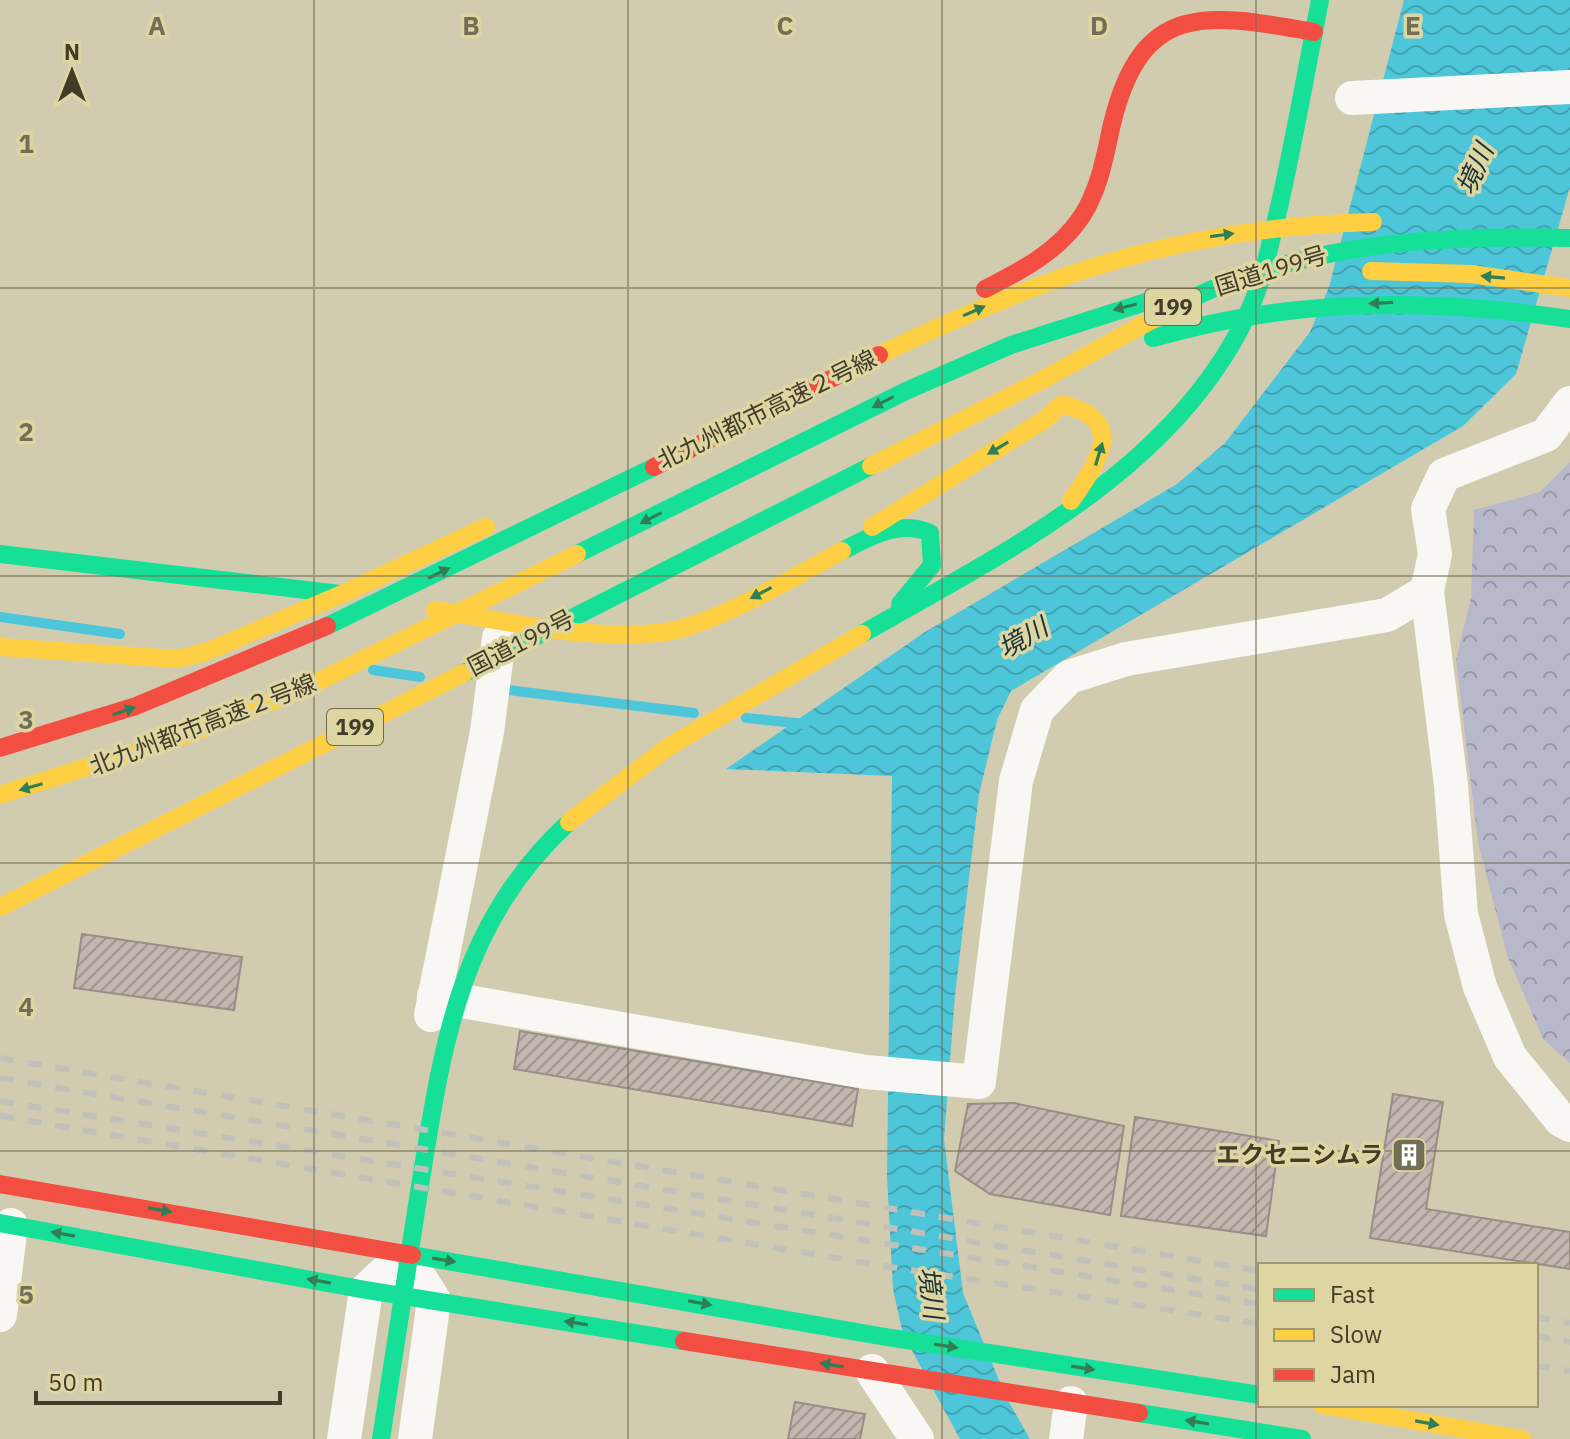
<svg xmlns="http://www.w3.org/2000/svg" width="1570" height="1439" viewBox="0 0 1570 1439" font-family="'IBM Plex Sans','Noto Sans JP',sans-serif">
  <style>
    .park { fill: url(#park-crowns) }
    .water { fill: url(#water-waves) }
    .lines { fill: none; stroke-linecap: round; stroke-linejoin: round }
    .stream { stroke: #4dc6da; stroke-width: 10 }
    .building { fill: url(#building-hatch); stroke: #988e86; stroke-width: 2 }
    .street { stroke: #f8f7f3; stroke-width: 34 }
    .fast { stroke: #16e098; stroke-width: 18 }
    .slow { stroke: #ffcf43; stroke-width: 18 }
    .jam { stroke: #f24e42; stroke-width: 18 }
    .rail { stroke: #c2c1b9; stroke-width: 6; stroke-dasharray: 14 14; stroke-linecap: butt }
    .oneway { fill: #307e55 }
    .grid { fill: none; stroke: #736f57; stroke-width: 2; stroke-opacity: 0.55 }
    .labels { text-anchor: middle; stroke-width: 7; stroke-linejoin: round; paint-order: stroke }
    .shield { fill: #ded6a2; stroke: #706b4d; stroke-width: 2 }
    .shield-label { font-size: 22px; font-weight: bold; fill: #413d28 }
    .street-label { font-size: 24px; fill: #413d28; stroke: #ded6a2 }
    .poi-label { font-size: 24px; font-weight: bold; fill: #413d28; stroke: #ded6a2; text-anchor: end }
    .water-label { font-size: 26px; font-style: italic; fill: #1a323a; stroke: #ded6a2 }
    .grid-label { font-size: 26px; text-anchor: middle; font-weight: bold; fill: #736f57; stroke: #ded6a2; stroke-width: 7; stroke-linejoin: round; paint-order: stroke }
  </style>
  <defs>
    <pattern id="park-crowns" width="20" height="18" patternUnits="userSpaceOnUse" patternTransform="scale(2)"><rect width="20" height="18" fill="#b8b8cb"/><path d="M2 6a3 3 0 1 1 6 0M12 15a3 3 0 1 1 6 0" fill="none" stroke="#9797a5"/></pattern>
    <pattern id="water-waves" width="16" height="10" patternUnits="userSpaceOnUse" patternTransform="scale(2)"><rect width="16" height="10" fill="#4dc6da"/><path d="M0 5q4-4 8 0t8 0" fill="none" stroke="#42a2b1"/></pattern>
    <pattern id="building-hatch" width="6" height="6" patternUnits="userSpaceOnUse" patternTransform="scale(2)"><rect width="6" height="6" fill="#c2b7b0"/><path d="M-1 1l2-2M0 6l6-6M5 7l2-2" fill="none" stroke="#9f968f"/></pattern>
  </defs>
  <rect width="100%" height="100%" fill="#d1ccaf"/>
  <polygon class="park" points="1570,462 1570,1063 1543,1039 1507,955 1478,842 1456,660 1471,598 1474,510 1540,492"/>
  <polygon class="water" points="1404,0 1570,0 1570,187 1516,374 1463,426 1011,691 997,720 979,794 955,995 944,1139 963,1293 1006,1397 1030,1439 960,1439 903,1334 893,1289 887,1177 892,776 726,769 925,632 1177,484 1225,443 1310,332 1329,287"/>
  <g class="lines">
    <g class="stream">
      <polyline points="0,617 120,634"/>
      <polyline points="373,670 420,677"/>
      <polyline points="500,689 694,713"/>
      <polyline points="746,718 805,724"/>
    </g>
  </g>
  <g class="building">
    <polygon points="82,934 242,957 234,1010 74,988"/>
    <polygon points="520,1031 858,1089 852,1126 514,1069"/>
    <polygon points="1393,1094 1443,1102 1426,1209 1570,1232 1570,1269 1370,1238"/>
    <polygon points="1014,1103 1124,1126 1110,1215 990,1194 955,1171 968,1104"/>
    <polygon points="1135,1117 1279,1141 1266,1236 1121,1216"/>
    <polygon points="795,1402 865,1414 860,1439 788,1439"/>
  </g>
  <g class="lines">
    <g class="street">
      <polyline points="1352,98 1570,87"/>
      <polyline points="1570,403 1546,435 1444,475 1428,509 1435,554 1427,591 1451,785 1461,914 1480,987 1510,1057 1561,1120 1570,1125"/>
      <polyline points="434,996 866,1072 979,1082 1016,781 1037,710 1069,677 1126,659 1387,615 1427,591"/>
      <polyline points="431,1015 487,732 499,638"/>
      <polyline points="0,1315 11,1225"/>
      <polyline points="872,1371 917,1439"/>
      <polyline points="344,1439 366,1290 384,1273"/>
      <polyline points="415,1439 434,1300 422,1281"/>
      <polyline points="1066,1439 1071,1403"/>
    </g>
    <g class="fast">
      <path d="M1188 300C1310 242 1437 235 1570 238"/>
      <path d="M1153 338C1292 298 1428 298 1570 319"/>
      <path d="M842 551C870 537 899 519 930 533L932 565 900 604"/>
      <polyline points="0,554 340,594"/>
      <polyline points="577,554 906,391 1011,345 1149,301"/>
      <polyline points="327,626 654,467"/>
      <path d="M862 634C1005 552 1175 470 1248 313 1264 279 1271 239 1280 203 1295 135 1307 68 1320 0"/>
      <polyline points="464,673 871,466"/>
      <polyline points="0,1223 366,1290 684,1341"/>
      <polyline points="412,1255 886,1337 1260,1395"/>
      <polyline points="1139,1413 1302,1439"/>
      <path d="M381 1439C393 1356 406 1274 419 1192 442 1050 457 925 569 822"/>
    </g>
    <g class="slow">
      <polyline points="1371,271 1471,274 1570,288"/>
      <path d="M879 355C1048 273 1184 227 1373 222"/>
      <polyline points="871,466 1042,380 1188,300"/>
      <path d="M872 527 1044 420 1062 404C1128 420 1099 461 1071 501"/>
      <path d="M435 610C509 621 590 642 665 632 713 626 797 575 842 551"/>
      <polyline points="0,647 178,659 206,652 342,594 486,527"/>
      <polyline points="0,795 184,736 305,688 577,554"/>
      <polyline points="569,822 668,747 862,634"/>
      <polyline points="0,907 464,673"/>
      <polyline points="1322,1405 1522,1439"/>
    </g>
    <g class="jam">
      <path d="M985 289C1021 271 1059 251 1082 216 1100 188 1105 155 1112 124 1142 0 1207 13 1314 32"/>
      <polyline points="654,467 879,355"/>
      <polyline points="0,748 136,706 327,626"/>
      <polyline points="0,1184 412,1255"/>
      <polyline points="684,1341 1139,1413"/>
    </g>
    <g class="rail">
      <polyline points="0,1058 1260,1271"/>
      <polyline points="0,1078 1260,1290"/>
      <polyline points="0,1101 1260,1304"/>
      <polyline points="0,1116 865,1263 1260,1324"/>
      <polyline points="1536,1317 1570,1323"/>
      <polyline points="1536,1336 1570,1342"/>
      <polyline points="1536,1366 1570,1371"/>
    </g>
  </g>
  <defs><path id="oneway-solid" d="M-6-.8H1V-3.2L6.5 0L1 3.2V.8H-6Z" transform="scale(2)"/></defs>
  <g class="oneway">
    <use href="#oneway-solid" transform="translate(1222 235) rotate(-8)"/>
    <use href="#oneway-solid" transform="translate(1493 277) rotate(-175)"/>
    <use href="#oneway-solid" transform="translate(1381 303) rotate(177)"/>
    <use href="#oneway-solid" transform="translate(1125 307) rotate(166)"/>
    <use href="#oneway-solid" transform="translate(974 311) rotate(-24)"/>
    <use href="#oneway-solid" transform="translate(883 402) rotate(153)"/>
    <use href="#oneway-solid" transform="translate(998 448) rotate(149)"/>
    <use href="#oneway-solid" transform="translate(1099 454) rotate(-73)"/>
    <use href="#oneway-solid" transform="translate(651 518) rotate(153)"/>
    <use href="#oneway-solid" transform="translate(439 573) rotate(-26)"/>
    <use href="#oneway-solid" transform="translate(761 593) rotate(152)"/>
    <use href="#oneway-solid" transform="translate(124 711) rotate(-19)"/>
    <use href="#oneway-solid" transform="translate(31 787) rotate(164)"/>
    <use href="#oneway-solid" transform="translate(160 1210) rotate(10)"/>
    <use href="#oneway-solid" transform="translate(63 1234) rotate(-170)"/>
    <use href="#oneway-solid" transform="translate(444 1260) rotate(9)"/>
    <use href="#oneway-solid" transform="translate(319 1281) rotate(-170)"/>
    <use href="#oneway-solid" transform="translate(700 1303) rotate(10)"/>
    <use href="#oneway-solid" transform="translate(576 1323) rotate(-171)"/>
    <use href="#oneway-solid" transform="translate(946 1346) rotate(9)"/>
    <use href="#oneway-solid" transform="translate(832 1365) rotate(-171)"/>
    <use href="#oneway-solid" transform="translate(1083 1368) rotate(9)"/>
    <use href="#oneway-solid" transform="translate(1197 1422) rotate(-171)"/>
    <use href="#oneway-solid" transform="translate(1427 1423) rotate(10)"/>
  </g>
  <path class="grid" d="M314 0V1439M628 0V1439M942 0V1439M1256 0V1439M0 288H1570M0 576H1570M0 863H1570M0 1151H1570"/>
  <defs>
    <g id="building-square" transform="scale(1.8)"><rect x="-9" y="-9" width="18" height="18" rx="4" fill="#736f57" stroke="#ded6a2"/><path d="M-4-6H4V6H1V3H-1V6H-4ZM-2.5-4.3h1.7v1.8h-1.7ZM.8-4.3h1.7v1.8H.8ZM-2.5-1h1.7V.8h-1.7ZM.8-1h1.7V.8H.8Z" fill="#fff"/></g>
  </defs>
  <g fill-rule="evenodd">
    <use href="#building-square" x="1409" y="1155"/>
  </g>
  <g class="labels">
    <g class="shield">
      <rect x="1145" y="289" width="56" height="36" rx="6"/>
      <rect x="327" y="709" width="56" height="36" rx="6"/>
    </g>
    <g class="shield-label">
      <text x="1173" y="315">199</text>
      <text x="355" y="735">199</text>
    </g>
    <g class="street-label">
      <text transform="translate(1271 271) rotate(-17)" y="8">国道199号</text>
      <text transform="translate(767 410) rotate(-26)" y="8">北九州都市高速２号線</text>
      <text transform="translate(521 643) rotate(-27)" y="8">国道199号</text>
      <text transform="translate(203 725) rotate(-21)" y="8">北九州都市高速２号線</text>
    </g>
    <g class="poi-label">
      <text x="1383" y="1163">エクセニシムラ</text>
    </g>
    <g class="water-label">
      <text transform="translate(1475 169) rotate(-66)" y="9">境川</text>
      <text transform="translate(1023 638) rotate(-30)" y="9">境川</text>
      <text transform="translate(931 1293) rotate(83)" y="9">境川</text>
    </g>
  </g>
  <g class="grid-label">
    <text x="157" y="35">A</text>
    <text x="471" y="35">B</text>
    <text x="785" y="35">C</text>
    <text x="1099" y="35">D</text>
    <text x="1413" y="35">E</text>
    <text x="26" y="153">1</text>
    <text x="26" y="441">2</text>
    <text x="26" y="729">3</text>
    <text x="26" y="1016">4</text>
    <text x="26" y="1304">5</text>
  </g>
  <rect x="1258" y="1263" width="280" height="144" fill="#ded6a2" stroke="#9f9971" stroke-width="2"/>
  <rect x="1274" y="1289" width="40" height="12" fill="#16e098" stroke="#9f9971" stroke-width="2"/>
  <text x="1330" y="1303" font-size="24" fill="#413d28">Fast</text>
  <rect x="1274" y="1329" width="40" height="12" fill="#ffcf43" stroke="#9f9971" stroke-width="2"/>
  <text x="1330" y="1343" font-size="24" fill="#413d28">Slow</text>
  <rect x="1274" y="1369" width="40" height="12" fill="#f24e42" stroke="#9f9971" stroke-width="2"/>
  <text x="1330" y="1383" font-size="24" fill="#413d28">Jam</text>
  <g transform="translate(72 72)" stroke="#ded6a2" stroke-width="6" paint-order="stroke">
  <path d="M0-6L14 30L0 20L-14 30Z" fill="#413d28"/>
  <text y="-12" font-size="22" font-weight="bold" text-anchor="middle" fill="#413d28">N</text>
  </g>
  <path d="M36 1391v12h244v-12" fill="none" stroke="#413d28" stroke-width="4"/>
  <text x="48" y="1391" font-size="24" fill="#413d28" stroke="#ded6a2" stroke-width="6" paint-order="stroke">50 m</text>
</svg>
